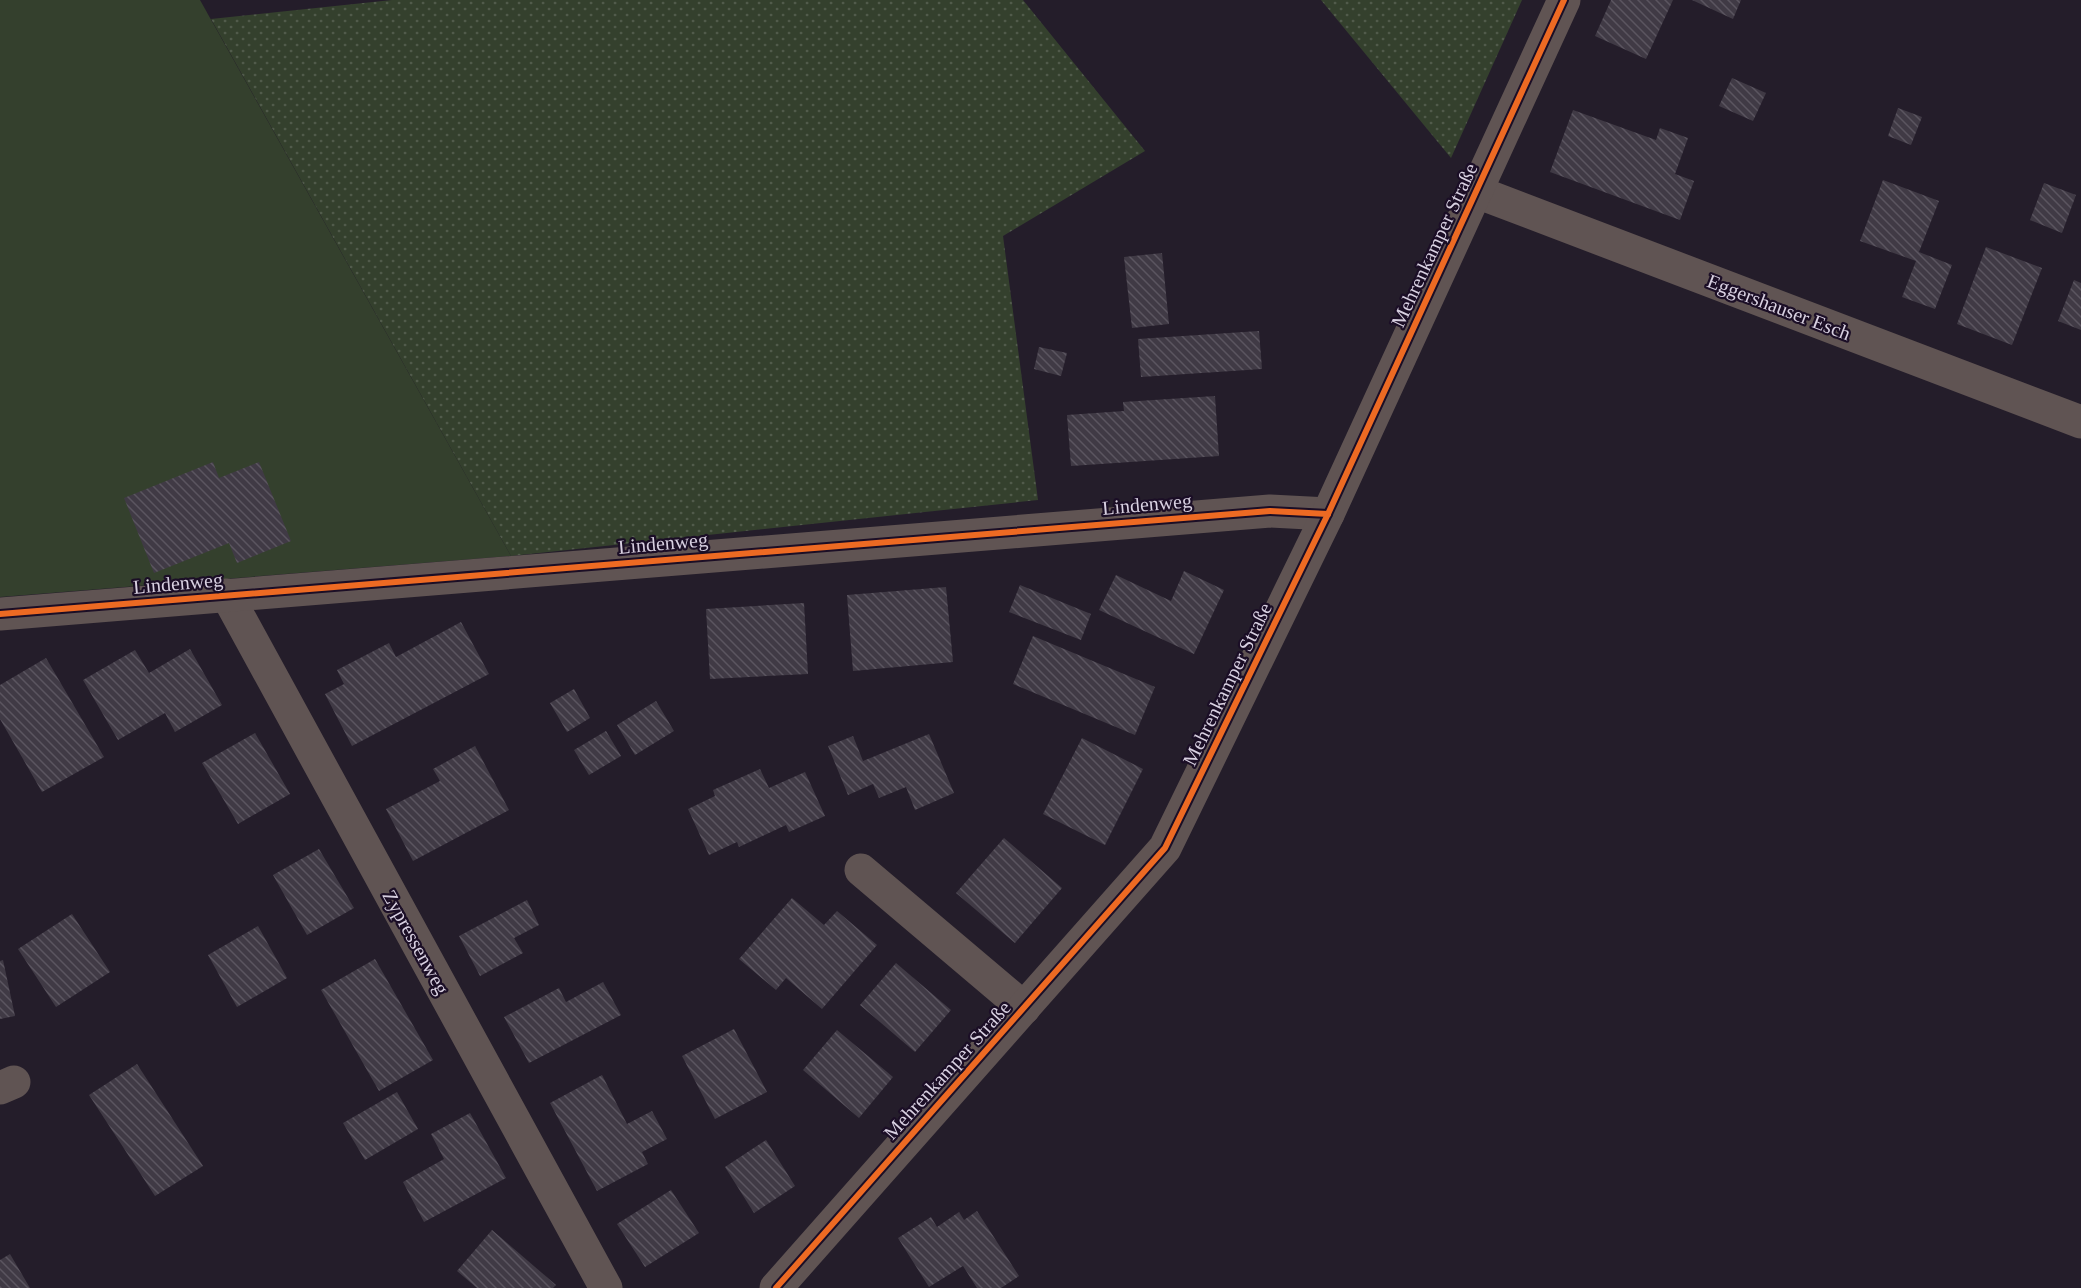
<svg xmlns="http://www.w3.org/2000/svg" width="2081" height="1288" viewBox="0 0 2081 1288" font-family="'Times New Roman',serif">
  <style>
    .grass { fill: url(#grass-dots) }
    .garden { fill: #34402d }
    .building { fill: url(#building-back-hatch) }
    .lines { fill: none; stroke-linecap: round; stroke-linejoin: round }
    .minor { stroke: #605453; stroke-width: 33 }
    .cycleway-casing { stroke: #1b0e26; stroke-width: 10 }
    .cycleway { stroke: #ed6a23; stroke-width: 6 }
    .labels { text-anchor: middle; stroke-width: 4.5; stroke-linejoin: round; paint-order: stroke }
    .street-label { font-size: 20px; fill: #d8d0e1; stroke: #1b0e26 }
  </style>
  <defs>
    <pattern id="grass-dots" width="8" height="8" patternUnits="userSpaceOnUse" patternTransform="scale(1.5)"><rect width="8" height="8" fill="#34402d"/><path d="M2 2h.1M6 6h.1" fill="none" stroke="#515b4b" stroke-width="1.8" stroke-linecap="round"/></pattern>
    <pattern id="building-back-hatch" width="6" height="6" patternUnits="userSpaceOnUse" patternTransform="scale(1.5)"><rect width="6" height="6" fill="#403a45"/><path d="M-1 5l2 2M0 0l6 6M5-1l2 2" fill="none" stroke="#5b5560"/></pattern>
  </defs>
  <rect width="100%" height="100%" fill="#241d2a"/>
  <g class="grass">
    <polygon points="392,0 1023,0 1145,151 1003,236 1038,500 511,556 211,19"/>
    <polygon points="1321,0 1522,0 1451,158"/>
  </g>
  <polygon class="garden" points="0,0 200,0 511,556 0,597"/>
  <g class="building">
    <polygon points="1611,0 1673,0 1646,59 1595,36"/>
    <polygon points="1692,0 1741,0 1733,19"/>
    <polygon points="1732,78 1766,93 1753,121 1719,106"/>
    <polygon points="1898,108 1922,117 1911,145 1888,136"/>
    <polygon points="1573,110 1656,140 1660,128 1688,138 1675,174 1694,181 1680,220 1550,172"/>
    <polygon points="1883,180 1939,201 1919,252 1952,265 1935,309 1902,297 1916,261 1860,241"/>
    <polygon points="2044,183 2076,195 2062,233 2030,220"/>
    <polygon points="1986,247 2042,268 2012,345 1957,324"/>
    <polygon points="1162,253 1169,324 1132,328 1124,257"/>
    <polygon points="2074,280 2081,283 2081,330 2058,321"/>
    <polygon points="1259,331 1262,369 1141,377 1138,339"/>
    <polygon points="1039,347 1067,353 1061,376 1034,369"/>
    <polygon points="1215,396 1219,456 1071,466 1067,415 1124,411 1123,402"/>
    <polygon points="213,462 219,478 259,462 291,541 237,563 229,543 154,573 124,498"/>
    <polygon points="1184,571 1224,590 1194,654 1099,610 1116,575 1171,601"/>
    <polygon points="1020,585 1091,614 1081,640 1009,612"/>
    <polygon points="946,587 953,662 853,671 847,595"/>
    <polygon points="804,603 808,674 710,679 706,609"/>
    <polygon points="461,622 489,674 352,746 325,694 344,684 337,670 389,643 396,657"/>
    <polygon points="1033,636 1155,687 1135,735 1013,684"/>
    <polygon points="190,649 222,705 175,732 165,713 118,740 83,680 135,650 149,673"/>
    <polygon points="46,658 104,757 42,792 0,719 0,685"/>
    <polygon points="574,689 590,718 567,732 550,703"/>
    <polygon points="656,701 674,731 635,755 617,725"/>
    <polygon points="606,731 621,756 589,775 574,750"/>
    <polygon points="255,733 290,794 238,824 202,763"/>
    <polygon points="929,734 954,793 915,810 906,787 879,798 873,784 848,795 828,746 853,736 863,761"/>
    <polygon points="1082,738 1143,769 1105,845 1043,814"/>
    <polygon points="475,746 509,810 413,861 386,809 440,781 433,769"/>
    <polygon points="760,769 769,788 805,772 825,816 789,832 786,825 739,847 737,842 709,855 688,809 715,796 713,790"/>
    <polygon points="1004,838 1062,888 1015,943 956,893"/>
    <polygon points="319,849 354,908 307,935 273,875"/>
    <polygon points="792,898 824,925 837,911 877,945 822,1009 786,978 776,990 739,959"/>
    <polygon points="527,900 539,925 514,938 523,953 480,976 459,936"/>
    <polygon points="72,914 110,972 56,1007 18,949"/>
    <polygon points="258,926 287,978 237,1007 208,955"/>
    <polygon points="375,959 433,1060 379,1091 321,990"/>
    <polygon points="3,960 15,1016 0,1019 0,961"/>
    <polygon points="896,963 951,1010 915,1052 860,1005"/>
    <polygon points="603,982 621,1015 529,1063 504,1017 559,988 566,1002"/>
    <polygon points="734,1029 767,1092 715,1119 682,1056"/>
    <polygon points="837,1030 893,1077 859,1118 803,1070"/>
    <polygon points="137,1064 203,1166 155,1196 89,1095"/>
    <polygon points="602,1075 627,1124 652,1111 667,1139 642,1152 648,1164 597,1191 550,1103"/>
    <polygon points="397,1092 418,1129 365,1160 343,1123"/>
    <polygon points="470,1113 506,1178 424,1222 403,1182 444,1159 431,1134"/>
    <polygon points="766,1140 795,1186 754,1213 725,1167"/>
    <polygon points="671,1190 699,1233 645,1267 617,1224"/>
    <polygon points="977,1211 1019,1276 1001,1288 977,1288 963,1266 929,1287 898,1238 931,1217 937,1227 959,1212 964,1220"/>
    <polygon points="492,1230 556,1285 553,1288 477,1288 457,1271"/>
    <polygon points="10,1254 30,1288 0,1288 0,1260"/>
  </g>
  <g class="lines">
    <g class="minor">
      <polyline points="1477,192 2081,422"/>
      <polyline points="227,595 606,1288"/>
      <polyline points="0,614 1270,511 1328,514"/>
      <polyline points="861,870 1024,1008"/>
      <polyline points="0,1088 14,1082"/>
      <polyline points="776,1288 1165,848 1328,514 1564,0"/>
    </g>
    <g class="cycleway-casing">
      <g id="cycleway">
        <polyline points="0,614 1270,511 1328,514"/>
        <polyline points="776,1288 1165,848 1328,514 1564,0"/>
      </g>
    </g>
    <use href="#cycleway" class="cycleway"/>
  </g>
  <g class="labels">
    <g class="street-label">
      <text transform="translate(1434 245) rotate(-65)" y="7">Mehrenkamper Straße</text>
      <text transform="translate(1779 307) rotate(21)" y="7">Eggershauser Esch</text>
      <text transform="translate(1147 504) rotate(-5)" y="7">Lindenweg</text>
      <text transform="translate(663 543) rotate(-5)" y="7">Lindenweg</text>
      <text transform="translate(178 583) rotate(-5)" y="7">Lindenweg</text>
      <text transform="translate(1227 684) rotate(-64)" y="7">Mehrenkamper Straße</text>
      <text transform="translate(416 942) rotate(61)" y="7">Zypressenweg</text>
      <text transform="translate(947 1070) rotate(-48)" y="7">Mehrenkamper Straße</text>
    </g>
  </g>
</svg>
